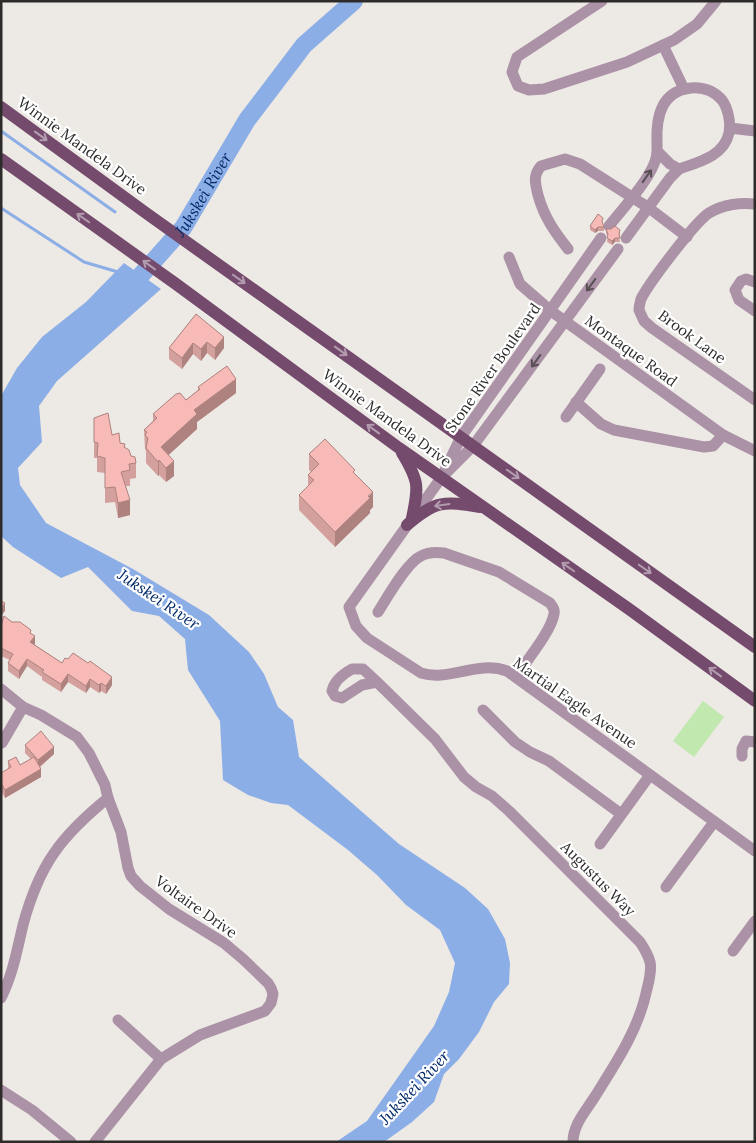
<svg xmlns="http://www.w3.org/2000/svg" width="756" height="1143" viewBox="0 0 756 1143" font-family="Lora,serif">
  <style>
    .green { fill: #c1e8ae }
    .water { fill: #8caee6 }
    .lines { fill: none; stroke-linecap: round; stroke-linejoin: round }
    .stream { stroke: #8caee6; stroke-width: 3 }
    .river { stroke: #8caee6; stroke-width: 18 }
    .minor { stroke: #ab92a6; stroke-width: 11 }
    .major { stroke: #754b6d; stroke-width: 12 }
    .wall { fill: #d4a09d }
    .shaded-wall { fill: #ad827f }
    .building { fill: #f7bab6; stroke: #ad827f }
    .oneway { stroke: #b39caf }
    .oneway2 { stroke: #595056 }
    .labels { text-anchor: middle; stroke-width: 4.5; stroke-linejoin: round; paint-order: stroke }
    .street-label { font-size: 15px; fill: #2d2c2b; stroke: #fff }
    .water-label { font-size: 16px; font-style: italic; fill: #022a69; stroke: #fff }
  </style>
  <rect width="100%" height="100%" fill="#ede9e5"/>
  <polygon class="green" points="703,701 724,717 694,757 673,741"/>
  <polygon class="water" points="124,263 161,289 57,381 39,406 42,442 18,468 20,485 46,523 133,569 209,615 249,652 264,674 278,707 293,720 299,757 399,844 465,888 488,909 505,939 510,963 509,984 494,1002 479,1032 459,1059 444,1074 434,1102 412,1122 384,1142 336,1142 367,1121 434,1026 449,992 455,963 440,930 406,905 377,875 348,850 288,805 271,803 248,795 223,780 220,721 188,670 185,639 159,616 132,611 88,567 61,578 13,547 1,536 1,396 17,368 42,337 86,302"/>
  <g class="lines">
    <g class="stream">
      <polyline points="1,131 115,212"/>
      <polyline points="1,208 84,262 118,272"/>
    </g>
    <path class="river" id="s1" d="M126 292 183 228 247 120 304 45 354 1"/>
    <g class="minor">
      <polyline points="602,1 517,57 512,72 518,86 529,90 544,89 627,62 674,40 697,24 716,1"/>
      <polyline points="663,45 684,89"/>
      <polyline points="730,128 755,131"/>
      <path d="M755 204C740 202 722 205 709 213 695 222 649 283 641 299 640 303 639 306 639 310L644 321 652 328 755 400"/>
      <path d="M609 226C623 208 646 184 654 164 658 156 657 151 657 142 656 116 662 91 691 88 703 87 714 91 722 100 728 108 731 123 729 133 724 156 699 162 679 169L670 164 658 152"/>
      <polyline points="626,238 670,178 679,169"/>
      <path d="M568 249C554 231 544 217 538 195 535 183 533 175 541 166L565 159 580 164 649 208 687 237"/>
      <path d="M618 249 473 446 441 478 349 607 356 626 367 638 421 673C449 682 477 660 507 671L755 851"/>
      <polyline points="509,257 520,284 551,311 723,435 755,451"/>
      <polyline points="755,282 746,279 741,281 735,290 739,300 755,311"/>
      <polyline points="576,402 601,424 614,430 704,447 713,446 723,435"/>
      <polyline points="566,417 600,369"/>
      <polyline points="445,470 461,437 601,238"/>
      <path d="M378 612C387 598 407 562 421 556 428 552 436 552 444 553L499 572 550 603C553 607 555 610 554 614 551 632 526 661 516 677"/>
      <path d="M377 682 363 669H352C343 674 334 681 332 691L335 696 342 698 362 685 377 682 435 739 464 777 476 787 492 796 509 811 640 942C644 948 648 954 650 962 652 970 649 981 647 989 639 1029 616 1063 594 1098 585 1112 573 1125 573 1142"/>
      <polyline points="1,689 23,707 41,715 77,737 89,753 105,785 108,798 121,832 128,868 131,876 140,886 169,909 224,943 243,959 268,983 271,988 273,994 271,1003 265,1011 200,1035 161,1059 95,1142"/>
      <polyline points="483,710 515,742 530,752 549,761 621,814"/>
      <polyline points="2,743 23,707"/>
      <polyline points="742,756 742,749 746,741 755,742"/>
      <polyline points="600,844 650,775"/>
      <polyline points="666,887 714,822"/>
      <polyline points="733,951 755,921"/>
      <path d="M1 998C13 974 17 950 23 925 39 865 61 836 108 798"/>
      <polyline points="118,1020 161,1059"/>
      <polyline points="1,1090 32,1110 71,1142"/>
    </g>
    <g class="major">
      <polyline points="1,107 146,213 755,647"/>
      <polyline points="1,159 176,284 399,448 629,609 755,701"/>
      <path d="M402 453C419 481 419 486 412 518"/>
      <path d="M407 525C436 500 444 501 480 507"/>
    </g>
  </g>
  <g class="wall">
    <polygon points="603,221 602,223 604,227 604,231 598,231 595,233 590,230 590,226"/>
    <polygon points="606,229 620,233 619,236 620,242 615,242 612,245 607,242 608,237 606,233"/>
    <polygon points="196,314 224,348 215,360 207,353 201,361 193,354 182,369 169,359 169,348"/>
    <polygon points="198,387 236,393 197,422 197,429 168,455 174,476 166,482 159,475 158,476 146,463 146,451 145,449 144,430 153,421 153,414 186,400 198,390"/>
    <polygon points="94,418 112,435 125,447 136,463 136,478 130,479 130,486 126,486 130,515 118,518 115,502 105,503 105,473 97,472 97,458 94,458"/>
    <polygon points="309,454 355,474 373,507 370,510 370,513 335,547 299,510 299,495 308,486 308,475 311,472 309,470"/>
    <polygon points="12,622 31,633 35,644 35,645 62,663 112,685 106,694 101,691 99,693 90,687 86,693 68,682 61,692 42,680 42,677 27,666 19,679 8,671 8,663 10,660 1,656 1,626"/>
    <polygon points="25,745 54,754 40,767 41,777 5,798 1,791 1,773 8,769 8,761 20,765 31,759 25,753"/>
  </g>
  <g class="shaded-wall">
    <polygon points="598,227 598,231 595,233 595,230"/>
    <polygon points="615,238 615,242 612,245 612,241"/>
    <polygon points="224,337 224,348 215,360 215,348"/>
    <polygon points="207,342 207,353 201,361 201,349"/>
    <polygon points="193,343 193,354 182,369 182,358"/>
    <polygon points="236,379 236,393 197,422 197,429 161,462 161,447 194,410"/>
    <polygon points="159,460 159,475 158,476 158,462"/>
    <polygon points="174,461 174,476 166,482 166,468"/>
    <polygon points="373,492 373,507 370,510 370,513 335,547 335,532"/>
    <polygon points="130,500 130,515 118,518 118,503"/>
    <polygon points="5,603 5,611 1,616 1,608"/>
    <polygon points="35,636 35,644 30,650 30,642"/>
    <polygon points="27,659 27,666 19,679 19,671"/>
    <polygon points="68,674 68,682 61,692 61,684"/>
    <polygon points="112,677 112,685 106,694 106,686"/>
    <polygon points="90,679 90,687 86,693 86,686"/>
    <polygon points="101,683 101,691 99,693 99,685"/>
    <polygon points="54,747 54,754 38,768 38,760"/>
    <polygon points="41,769 41,777 5,798 5,790"/>
  </g>
  <g class="building">
    <polygon points="598,214 603,218 602,221 604,227 598,227 595,230 590,226"/>
    <polygon points="615,226 620,230 619,234 620,238 615,238 612,241 607,238 608,234 606,229 611,229"/>
    <polygon points="196,314 224,337 215,348 207,342 201,349 193,343 182,358 169,348"/>
    <polygon points="227,366 236,379 194,410 197,414 161,447 174,461 166,468 159,460 158,462 146,448 148,438 145,435 147,432 144,430 157,418 153,414 176,394 180,393 186,400 200,389 198,387"/>
    <polygon points="108,413 112,435 119,433 120,443 125,444 124,447 129,450 131,456 135,457 136,463 129,464 130,470 121,472 130,500 118,503 115,487 105,488 105,458 97,456 98,443 94,442 94,418"/>
    <polygon points="325,439 355,470 353,472 373,492 368,496 370,498 335,532 299,495 314,480 308,475 319,464 309,454"/>
    <polygon points="1,601 5,603 1,608"/>
    <polygon points="4,616 12,622 20,622 31,630 30,633 35,636 30,642 62,663 65,658 68,659 73,653 88,663 90,661 112,677 106,686 101,683 99,685 90,679 86,686 68,674 61,684 42,672 44,670 27,659 19,671 8,663 13,654 1,648 1,626"/>
    <polygon points="41,731 54,747 38,760 25,745"/>
    <polygon points="16,757 20,765 34,757 41,769 5,790 1,783 1,775 2,775 1,773 11,767 8,761"/>
  </g>
  <defs><path id="oneway-shaft" d="M-6 0H5M1.5-3L5.5 0L1.5 3" fill="none" stroke-width="1.6" stroke-linecap="round" stroke-linejoin="round" transform="scale(1.25)"/></defs>
  <g class="oneway">
    <use href="#oneway-shaft" transform="translate(41 136) rotate(36)"/>
    <use href="#oneway-shaft" transform="translate(83 218) rotate(-145)"/>
    <use href="#oneway-shaft" transform="translate(149 265) rotate(-144)"/>
    <use href="#oneway-shaft" transform="translate(239 279) rotate(35)"/>
    <use href="#oneway-shaft" transform="translate(341 351) rotate(36)"/>
    <use href="#oneway-shaft" transform="translate(373 429) rotate(-144)"/>
    <use href="#oneway-shaft" transform="translate(513 474) rotate(35)"/>
    <use href="#oneway-shaft" transform="translate(442 505) rotate(172)"/>
    <use href="#oneway-shaft" transform="translate(568 567) rotate(-145)"/>
    <use href="#oneway-shaft" transform="translate(645 569) rotate(35)"/>
    <use href="#oneway-shaft" transform="translate(715 672) rotate(-144)"/>
  </g>
  <g class="oneway2">
    <use href="#oneway-shaft" transform="translate(647 176) rotate(-55)"/>
    <use href="#oneway-shaft" transform="translate(591 285) rotate(126)"/>
    <use href="#oneway-shaft" transform="translate(536 361) rotate(126)"/>
  </g>
  <g class="labels">
    <g class="street-label">
      <text transform="translate(82 146) rotate(36)" y="5">Winnie Mandela Drive</text>
      <text transform="translate(692 337) rotate(36)" y="5">Brook Lane</text>
      <text transform="translate(631 351) rotate(36)" y="5">Montaque Road</text>
      <text transform="translate(493 368) rotate(-55)" y="5">Stone River Boulevard</text>
      <text transform="translate(387 418) rotate(36)" y="5">Winnie Mandela Drive</text>
      <text transform="translate(575 703) rotate(35)" y="5">Martial Eagle Avenue</text>
      <text transform="translate(598 879) rotate(45)" y="5">Augustus Way</text>
      <text transform="translate(196 907) rotate(35)" y="5">Voltaire Drive</text>
    </g>
    <g class="water-label">
      <text dy="6" stroke="none"><textPath href="#s1" startOffset="125">Jukskei River</textPath></text>
      <text transform="translate(159 599) rotate(34)" y="6">Jukskei River</text>
      <text transform="translate(414 1087) rotate(-47)" y="6">Jukskei River</text>
    </g>
  </g>
  <rect width="756" height="1143" fill="none" stroke="#2d2c2b" stroke-width="5"/>
</svg>
